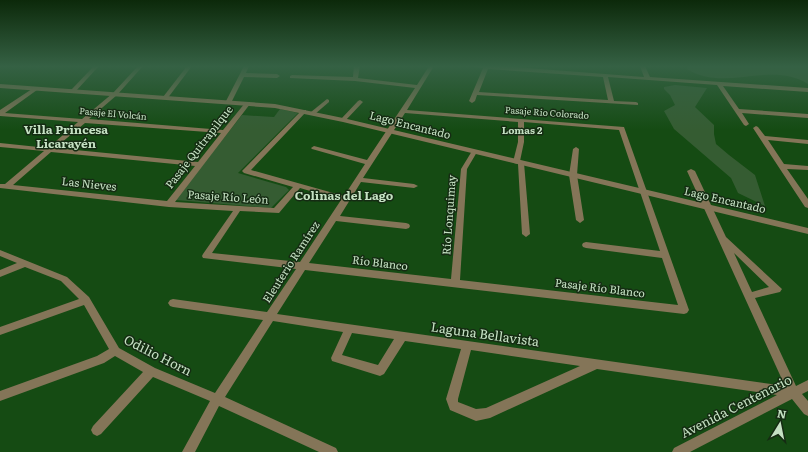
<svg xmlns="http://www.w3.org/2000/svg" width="808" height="452" viewBox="0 0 808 452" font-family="Literata,serif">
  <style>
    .green { fill: #355c32 }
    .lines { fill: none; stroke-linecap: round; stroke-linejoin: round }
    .minor { fill: #847558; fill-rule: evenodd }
    .tertiary { fill: #847558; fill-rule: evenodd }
    .labels { text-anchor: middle; stroke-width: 3; stroke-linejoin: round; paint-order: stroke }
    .far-street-label { font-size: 9px; fill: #c5e1c3; stroke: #152b13 }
    .far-neighbourhood-label { font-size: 10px; font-weight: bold; fill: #c5e1c3; stroke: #152b13 }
    .street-label { font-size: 11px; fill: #c5e1c3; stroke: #152b13 }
    .neighbourhood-label { font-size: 12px; font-weight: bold; fill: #c5e1c3; stroke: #152b13 }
    .near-street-label { font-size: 13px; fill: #c5e1c3; stroke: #152b13 }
  </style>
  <rect width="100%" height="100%" fill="#154b13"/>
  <g class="green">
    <path d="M688 66H801L808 68V84C771 60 724 93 687 69Z"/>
    <polygon points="675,85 707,88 695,107 714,125 714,134 716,144 729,155 755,175 765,206 738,193 731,178 674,129 664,111 675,105 670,95 664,89 664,87"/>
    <polygon points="280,109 298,113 238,173 286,187 289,190 271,208 175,200 242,115 274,117"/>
  </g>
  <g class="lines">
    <g class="minor">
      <polygon points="94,66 99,66 75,92 71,92 71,90"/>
      <path d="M138 66H143L117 95 89 119 223 130 245 103 250 104 175 202 274 208 293 187 244 173 242 171 302 110H306V112L251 170 344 196 365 164 312 149 311 148 314 146 367 160 415 88 355 81 290 78V76L292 75 353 77 354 66H360L358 78 417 85 429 66H434L407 110 624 127 689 310 687 313 684 314 305 270 277 314 785 386 687 171 691 169 695 171 726 237 782 289 780 292 755 298 796 386 808 380V391L802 394 808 401V416L804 414 792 399 690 452H672L674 448 777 395 597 369 490 418 476 421 450 410 446 399 461 349 405 341 384 374 380 376 332 361 331 358 343 332 273 321 225 397 336 448 338 452H319L219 406 195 452H182L210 401 153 377 101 434 97 436 93 434 91 430 93 426 143 372 115 356 104 363 0 401V391L97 356 109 349 84 305 0 335V327L79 299 61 281 25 267 0 277V270L17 263 0 256V250L67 277 89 297 119 348 155 368 215 393 263 320 173 307 170 306 168 303 170 300 173 299 267 312 296 269 203 258 202 256 203 254 233 211 169 207 0 188V184H5L44 151 0 147V143L48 148 78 122 0 116V110L35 87 37 88V90L5 113 82 119 113 93ZM405 113 518 122V142L513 162 514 163 518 164 522 234 526 237 530 234 524 163 523 162 520 161 524 142V122L619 130 660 251 586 242 583 243 582 245 583 247 586 248 662 258 678 305 460 280 467 169 477 152 474 150 472 151 461 169 451 279 309 263 336 221 406 229 409 228 410 226 409 224 406 223 340 216 361 182 414 188 418 186 414 184 363 178ZM85 123 221 133 198 162 55 148ZM51 152 195 166 167 201 13 185ZM300 188 341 200 300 262 212 253 240 211 279 213ZM734 253 769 287 752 292ZM352 333 394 339 378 365 342 355ZM471 350 580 366 486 408 476 409 458 402V399Z"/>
      <polygon points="187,66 192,66 167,99 163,99 163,97"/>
      <polygon points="244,66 249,66 246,73 277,74 280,76 277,78 244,77 231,103 226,104 225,103"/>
      <path d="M471 66H501L644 77 640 66H645L650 77 808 88V92L723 86 739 109 808 114V118L742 113 749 124 746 126 744 125 717 85 608 77 614 101 636 102 638 103V105L477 95 475 101 472 103 469 101 483 68ZM488 69 603 77 608 100 479 92Z"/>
      <polygon points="327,99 329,100 329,102 315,114 311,114 311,112"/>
      <polygon points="360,100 363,102 362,103 345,121 341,121 341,119 358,101"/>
      <polygon points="756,126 758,127 765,136 808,140 808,144 768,140 784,164 808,166 808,170 787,169 808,199 808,208 805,207 753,128"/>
      <polygon points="576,147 579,149 577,175 584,220 580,223 576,220 569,175 573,149"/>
    </g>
    <polygon class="tertiary" points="0,84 275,104 343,118 808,228 808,234 343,122 275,108 0,88"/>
  </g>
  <linearGradient id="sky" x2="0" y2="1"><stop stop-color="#0c290a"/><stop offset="0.51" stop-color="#356144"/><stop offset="1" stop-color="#356144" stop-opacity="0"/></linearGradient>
  <rect width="808" height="130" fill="url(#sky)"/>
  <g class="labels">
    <g class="far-street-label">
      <text transform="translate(547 113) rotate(4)" y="3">Pasaje Río Colorado</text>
      <text transform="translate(113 114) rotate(5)" y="3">Pasaje El Volcán</text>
    </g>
    <g class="far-neighbourhood-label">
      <text x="522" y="134">Lomas 2</text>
    </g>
    <g class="street-label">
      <text transform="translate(410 125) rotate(14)" y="4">Lago Encantado</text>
      <text transform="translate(199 147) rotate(-52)" y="4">Pasaje Quitrapilque</text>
      <text transform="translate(89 184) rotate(6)" y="4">Las Nieves</text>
      <text transform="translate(228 197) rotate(4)" y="4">Pasaje Río León</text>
      <text transform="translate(725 200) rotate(13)" y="4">Lago Encantado</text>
      <text transform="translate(449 215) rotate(-86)" y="4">Río Lonquimay</text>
      <text transform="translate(291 262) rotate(-57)" y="4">Eleuterio Ramírez</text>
      <text transform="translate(380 263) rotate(7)" y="4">Río Blanco</text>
      <text transform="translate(600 288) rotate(7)" y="4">Pasaje Río Blanco</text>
    </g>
    <g class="neighbourhood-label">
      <text x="66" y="134">Villa Princesa<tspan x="66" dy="14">Licarayén</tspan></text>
      <text x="344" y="200">Colinas del Lago</text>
    </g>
    <g class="near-street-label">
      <text transform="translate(485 334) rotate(8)" y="5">Laguna Bellavista</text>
      <text transform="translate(158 355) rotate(27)" y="5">Odilio Horn</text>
      <text transform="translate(736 406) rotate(-27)" y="5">Avenida Centenario</text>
    </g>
  </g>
  <g transform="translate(780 424) rotate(10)" stroke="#152b13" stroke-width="3" paint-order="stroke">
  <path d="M0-3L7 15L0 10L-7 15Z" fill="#c5e1c3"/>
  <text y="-6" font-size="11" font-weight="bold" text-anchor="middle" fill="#c5e1c3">N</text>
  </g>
</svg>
